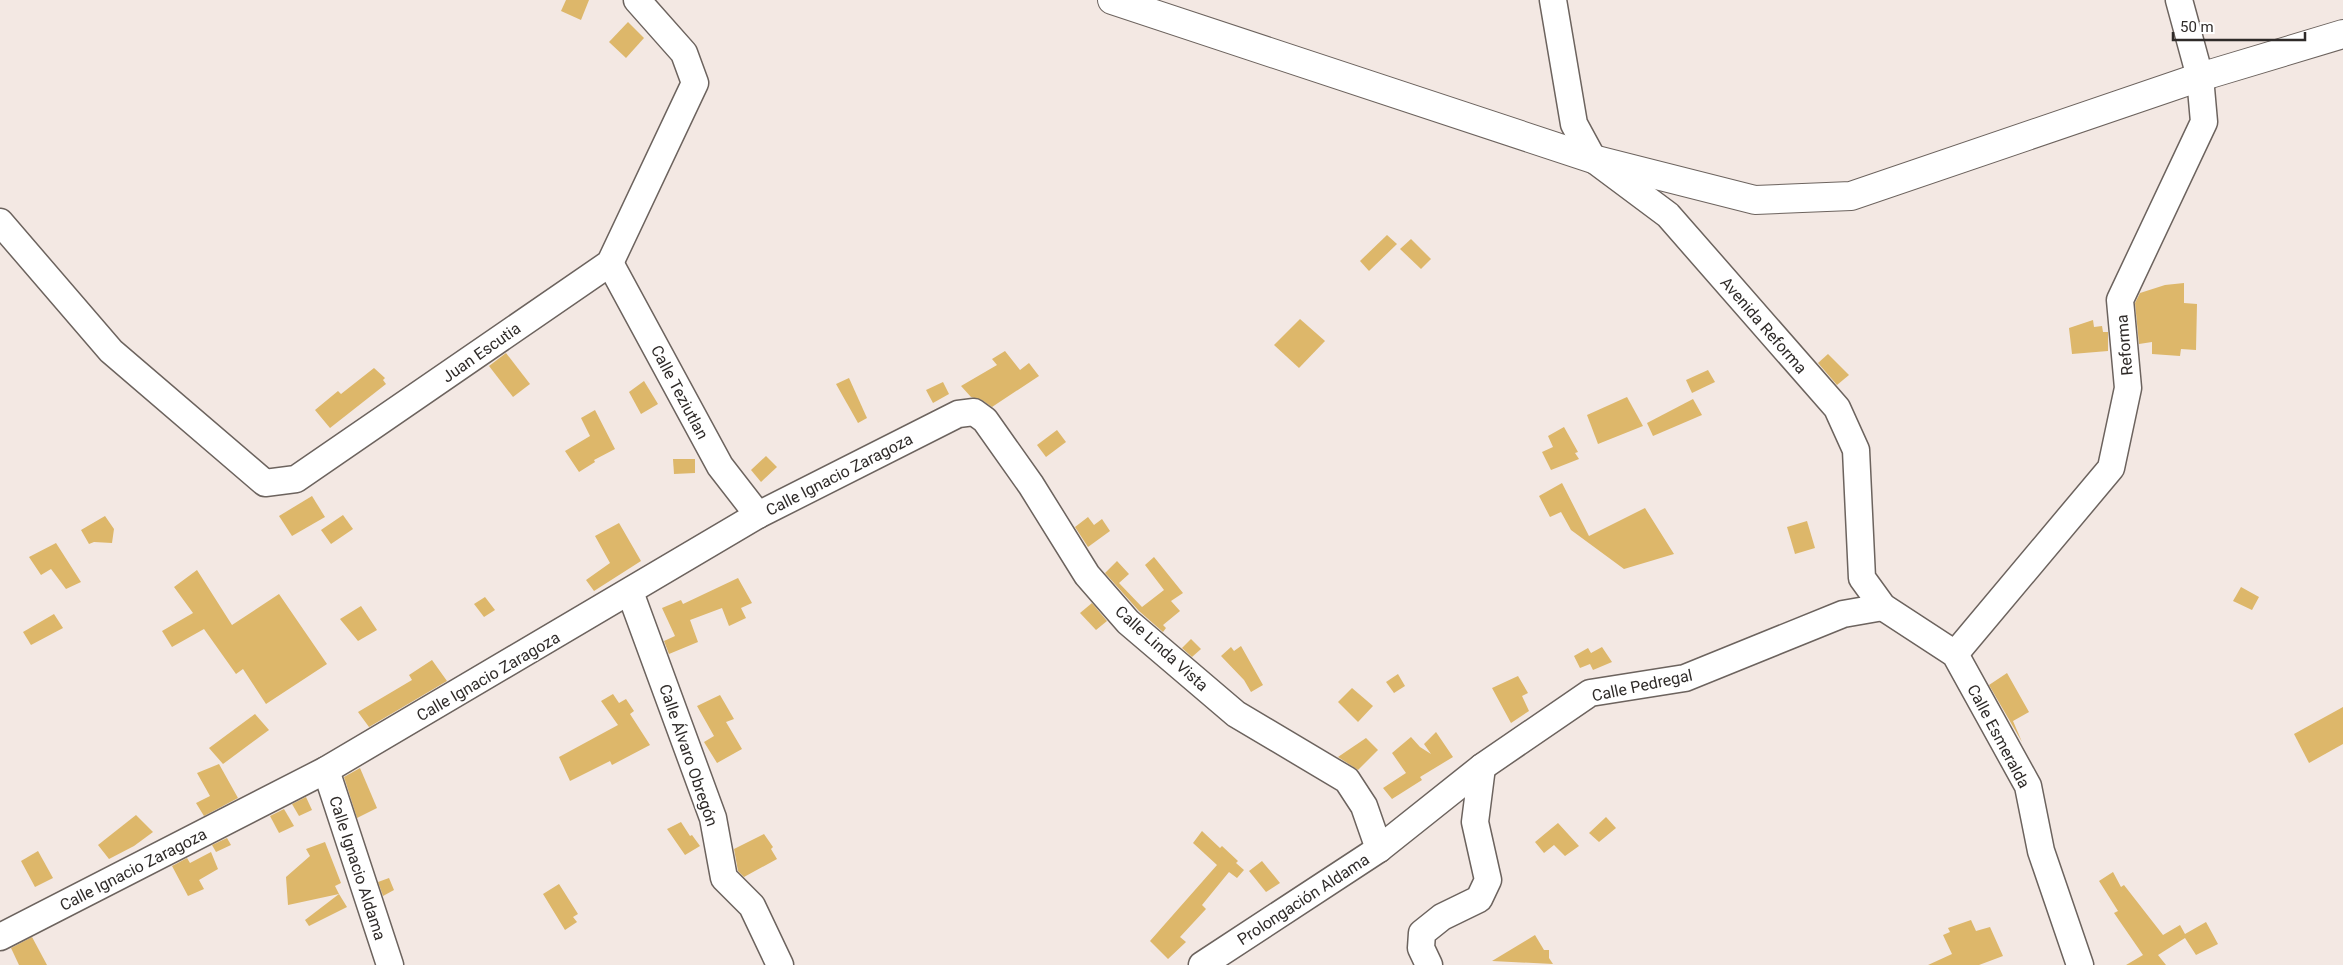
<svg xmlns="http://www.w3.org/2000/svg" width="2343" height="965" viewBox="0 0 2343 965" font-family="Roboto,sans-serif">
  <style>
    .building { fill: #ddb76a }
    .lines { fill: none; stroke-linecap: round; stroke-linejoin: round }
    .minor-casing { stroke: #6c635e; stroke-width: 29 }
    .major-casing { stroke: #6c635e; stroke-width: 30 }
    .minor { stroke: #fff; stroke-width: 26 }
    .major { stroke: #fff; stroke-width: 28 }
    .labels { text-anchor: middle; stroke-width: 4; stroke-linejoin: round; paint-order: stroke }
    .street-label { font-size: 16px; fill: #2f2b29; stroke: #fff }
  </style>
  <rect width="100%" height="100%" fill="#f3e8e3"/>
  <g class="building">
    <polygon points="566,0 589,0 581,20 561,11"/>
    <polygon points="628,22 644,38 626,58 609,42"/>
    <polygon points="1387,235 1397,244 1369,271 1360,261"/>
    <polygon points="1411,239 1431,259 1421,269 1400,249"/>
    <polygon points="2184,283 2184,303 2197,304 2196,350 2181,349 2180,356 2152,354 2152,342 2139,344 2135,303 2140,293 2165,285"/>
    <polygon points="1300,319 1325,341 1299,368 1274,345"/>
    <polygon points="2093,320 2094,327 2102,326 2103,332 2108,332 2108,351 2072,354 2069,328"/>
    <polygon points="1005,351 1020,370 1029,363 1039,376 992,407 982,400 971,397 961,386 997,365 992,359"/>
    <polygon points="506,353 530,384 513,397 489,366"/>
    <polygon points="1828,354 1849,375 1837,385 1818,363"/>
    <polygon points="374,368 385,378 383,380 386,384 330,428 315,410 338,391 341,394"/>
    <polygon points="1708,370 1715,382 1692,393 1686,380"/>
    <polygon points="849,378 867,418 858,423 836,384"/>
    <polygon points="644,381 658,404 641,414 629,392"/>
    <polygon points="943,382 949,394 933,403 926,390"/>
    <polygon points="1627,397 1643,426 1598,444 1587,415"/>
    <polygon points="1693,399 1702,415 1653,436 1647,423"/>
    <polygon points="595,410 615,449 594,460 595,462 579,472 565,451 590,436 581,418"/>
    <polygon points="1564,427 1578,452 1575,453 1579,459 1551,470 1542,452 1553,447 1548,436"/>
    <polygon points="1057,430 1066,442 1046,457 1037,445"/>
    <polygon points="766,456 777,467 761,482 751,470"/>
    <polygon points="673,459 695,459 695,473 674,474"/>
    <polygon points="1562,483 1589,536 1645,508 1674,554 1624,569 1571,530 1561,512 1550,517 1539,496"/>
    <polygon points="312,496 325,517 292,536 279,516"/>
    <polygon points="343,515 353,529 331,544 321,530"/>
    <polygon points="105,516 114,529 112,543 94,542 89,544 81,530"/>
    <polygon points="1088,517 1094,525 1102,519 1110,531 1088,547 1075,527"/>
    <polygon points="1807,521 1815,548 1795,554 1787,527"/>
    <polygon points="619,523 641,561 594,591 586,580 610,563 595,536"/>
    <polygon points="56,543 81,582 66,589 51,569 41,575 29,557"/>
    <polygon points="1154,557 1183,593 1171,601 1180,611 1163,625 1166,628 1163,632 1139,611 1105,573 1117,561 1129,574 1119,583 1142,607 1164,590 1145,565"/>
    <polygon points="197,570 232,625 279,594 327,664 266,704 243,669 236,674 204,629 172,647 162,631 193,613 174,587"/>
    <polygon points="738,578 752,603 741,608 746,618 729,626 722,608 690,620 698,642 669,654 664,641 675,636 662,608 681,600 683,604"/>
    <polygon points="2241,587 2259,597 2252,610 2233,601"/>
    <polygon points="485,597 495,610 484,617 474,604"/>
    <polygon points="1092,603 1107,621 1096,630 1080,613"/>
    <polygon points="361,606 377,630 358,641 340,619"/>
    <polygon points="54,614 63,628 31,645 23,632"/>
    <polygon points="1191,639 1201,649 1192,657 1182,648"/>
    <polygon points="1241,646 1263,685 1251,692 1244,680 1221,656 1231,647 1234,651"/>
    <polygon points="1602,647 1612,662 1593,670 1590,664 1580,668 1574,656 1588,648 1591,653"/>
    <polygon points="432,660 447,681 369,727 358,712 412,680 409,675"/>
    <polygon points="2007,673 2029,712 2013,721 2022,742 1989,685"/>
    <polygon points="1398,674 1405,686 1394,693 1386,682"/>
    <polygon points="1518,676 1528,693 1522,696 1529,711 1511,723 1492,688"/>
    <polygon points="1352,688 1373,706 1358,722 1338,702"/>
    <polygon points="613,694 619,703 626,699 634,711 630,714 650,745 612,765 610,761 570,781 559,757 618,725 601,701"/>
    <polygon points="720,695 734,719 726,722 742,749 717,763 704,742 714,736 697,706"/>
    <polygon points="2343,707 2343,744 2309,763 2294,734"/>
    <polygon points="255,714 269,730 223,764 209,748"/>
    <polygon points="1436,732 1453,757 1420,777 1422,780 1392,799 1383,788 1406,773 1392,753 1411,737 1420,747 1431,754 1424,744"/>
    <polygon points="1366,738 1378,750 1358,770 1338,757"/>
    <polygon points="219,764 238,798 204,816 196,803 210,796 197,773"/>
    <polygon points="360,768 377,808 357,818 344,777"/>
    <polygon points="306,797 312,810 299,816 292,804"/>
    <polygon points="284,809 294,826 279,833 270,816"/>
    <polygon points="136,815 153,832 134,846 109,859 98,845"/>
    <polygon points="1606,817 1616,828 1599,842 1589,833"/>
    <polygon points="681,822 690,836 692,835 700,846 685,855 667,829"/>
    <polygon points="1558,823 1579,846 1565,856 1554,845 1544,853 1535,842"/>
    <polygon points="1202,831 1220,848 1222,846 1238,861 1236,863 1244,870 1237,878 1229,872 1202,905 1206,909 1180,937 1186,942 1168,959 1150,941 1217,865 1193,843"/>
    <polygon points="764,834 773,847 771,849 777,859 744,877 738,871 734,849"/>
    <polygon points="227,838 231,845 216,852 212,845"/>
    <polygon points="325,842 341,883 335,886 339,894 288,905 286,877 310,856 306,849"/>
    <polygon points="38,851 53,878 35,887 21,861"/>
    <polygon points="211,852 218,869 199,880 204,889 188,896 172,866 187,858 190,863"/>
    <polygon points="1262,861 1280,883 1266,892 1249,871"/>
    <polygon points="2113,872 2121,887 2124,885 2163,935 2180,925 2185,934 2206,922 2218,944 2196,955 2185,938 2158,955 2166,965 2126,965 2143,955 2114,913 2118,911 2099,881"/>
    <polygon points="389,878 394,890 383,896 378,882"/>
    <polygon points="559,884 578,914 573,917 577,922 565,930 543,894"/>
    <polygon points="339,894 347,907 309,926 305,920"/>
    <polygon points="1971,920 1976,931 1990,927 2003,956 1979,965 1928,965 1952,954 1943,935 1950,932 1948,928"/>
    <polygon points="1535,935 1544,950 1549,950 1549,958 1553,964 1492,961"/>
    <polygon points="32,937 47,965 19,965 11,948"/>
  </g>
  <g class="lines">
    <g class="minor-casing">
      <g id="minor">
        <polyline points="1553,0 1574,124 1593,159 1668,215 1837,408 1856,450 1862,578 1883,607 1955,654 2028,786 2041,851 2080,965"/>
        <polyline points="0,222 111,351 265,483 296,479 610,263 695,83 684,53 637,0"/>
        <polyline points="610,263 720,466 758,515"/>
        <polyline points="630,592 713,818 724,878 752,906 780,965"/>
        <polyline points="1955,654 2111,468 2128,388 2120,300 2204,122 2200,77 2179,0"/>
        <polyline points="326,770 390,965"/>
        <polyline points="0,937 326,770 758,515 958,414 974,412 985,420 1031,485 1087,575 1128,622 1236,714 1347,780 1364,806 1379,849"/>
        <polyline points="1202,965 1379,849 1482,767 1590,693 1685,678 1843,614 1883,607"/>
        <polyline points="1429,965 1421,948 1422,933 1442,917 1479,899 1488,880 1475,822 1482,767"/>
      </g>
    </g>
    <g class="major-casing">
      <polyline id="major" points="1112,0 1593,159 1755,200 1851,196 2200,77 2343,34"/>
    </g>
    <use href="#minor" class="minor"/>
    <use href="#major" class="major"/>
  </g>
  <g class="labels">
    <g class="street-label">
      <text transform="translate(1764 325) rotate(49)" y="6">Avenida Reforma</text>
      <text transform="translate(2124 345) rotate(-95)" y="6">Reforma</text>
      <text transform="translate(481 352) rotate(-35)" y="6">Juan Escutia</text>
      <text transform="translate(680 392) rotate(62)" y="6">Calle Teziutlan</text>
      <text transform="translate(839 474) rotate(-27)" y="6">Calle Ignacio Zaragoza</text>
      <text transform="translate(1162 648) rotate(42)" y="6">Calle Linda Vista</text>
      <text transform="translate(488 676) rotate(-30)" y="6">Calle Ignacio Zaragoza</text>
      <text transform="translate(1642 685) rotate(-12)" y="6">Calle Pedregal</text>
      <text transform="translate(1999 736) rotate(62)" y="6">Calle Esmeralda</text>
      <text transform="translate(689 755) rotate(71)" y="6">Calle Álvaro Obregón</text>
      <text transform="translate(358 868) rotate(72)" y="6">Calle Ignacio Aldama</text>
      <text transform="translate(133 869) rotate(-27)" y="6">Calle Ignacio Zaragoza</text>
      <text transform="translate(1303 899) rotate(-33)" y="6">Prolongación Aldama</text>
    </g>
  </g>
  <path d="M2173 32v8h132v-8" fill="none" stroke="#2f2b29" stroke-width="2.5"/>
  <text x="2180" y="32" font-size="15" fill="#2f2b29" stroke="#ffffff" stroke-width="4" paint-order="stroke">50 m</text>
</svg>
